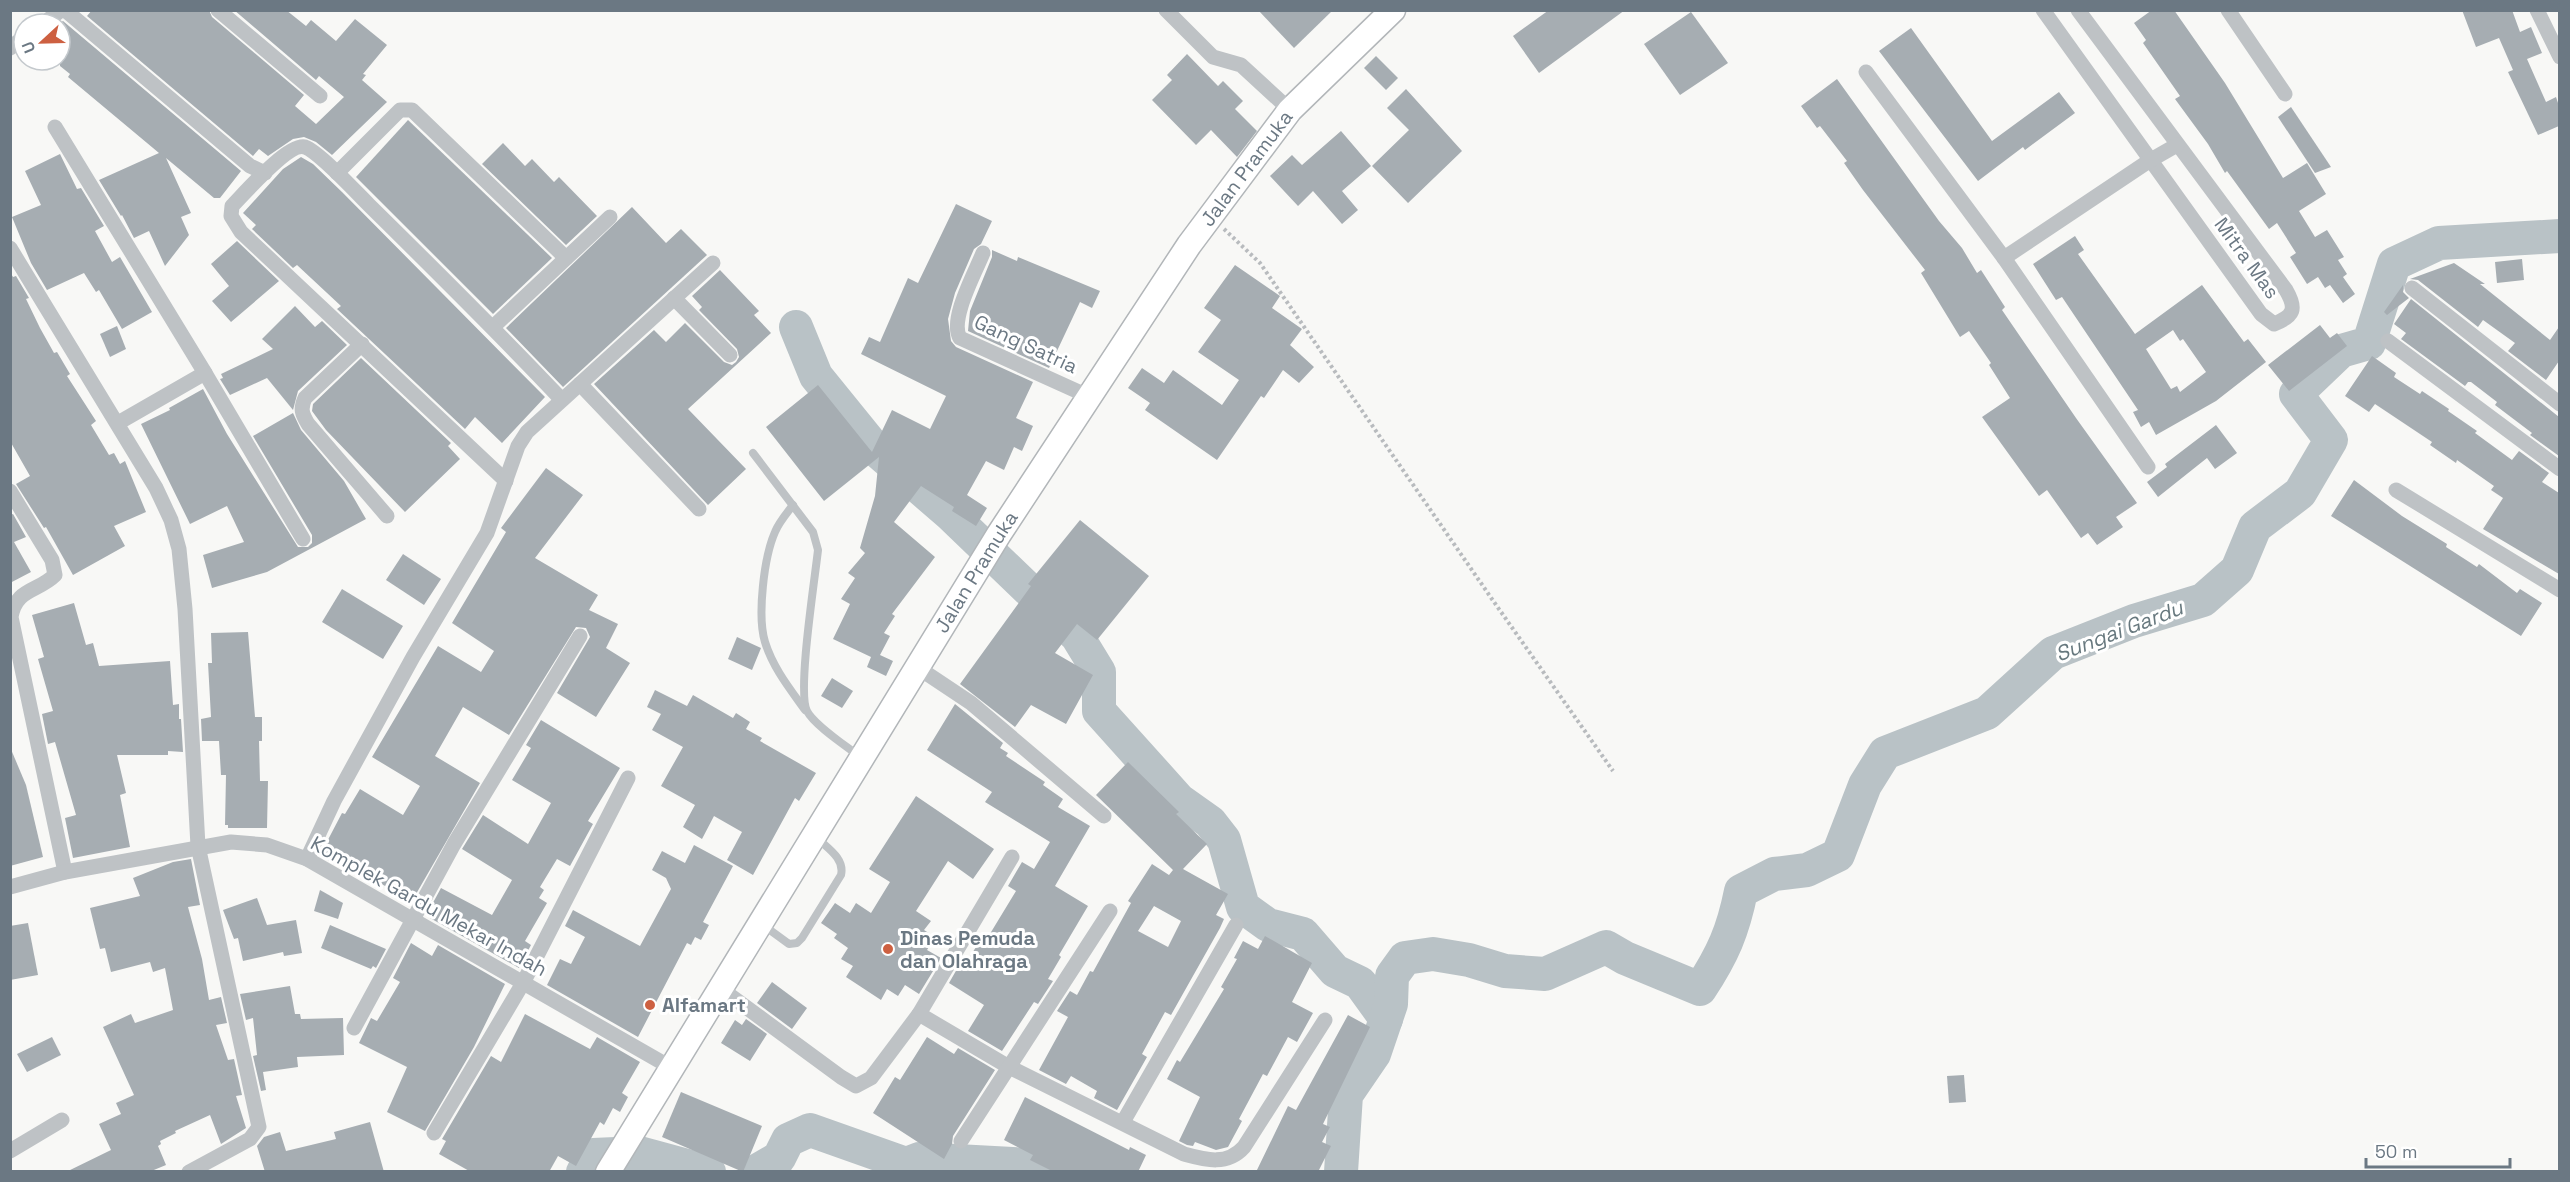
<svg xmlns="http://www.w3.org/2000/svg" width="2570" height="1182" viewBox="0 0 2570 1182" font-family="'Space Grotesk',sans-serif">
  <style>
    .water { fill: #b9c2c6 }
    .lines { fill: none; stroke-linecap: round; stroke-linejoin: round }
    .river { stroke: #b9c2c6; stroke-width: 34 }
    .building { fill: #a6adb2; fill-rule: evenodd }
    .primary-casing { stroke: #b2b6b9; stroke-width: 27 }
    .path { stroke: #b8bbbe; stroke-width: 4; stroke-dasharray: 3 3; stroke-linecap: butt }
    .lane { stroke: #bec2c5; stroke-width: 8 }
    .street { stroke: #bec2c5; stroke-width: 15 }
    .primary { stroke: #fff; stroke-width: 24 }
    .poi-dot { fill: #cd6041; stroke: #fff; stroke-width: 2 }
    .labels { text-anchor: middle; stroke-width: 6; stroke-linejoin: round; paint-order: stroke }
    .street-label { font-size: 20px; fill: #6b7883; stroke: #fff }
    .poi-label { font-size: 20px; font-weight: bold; fill: #6b7883; stroke: #fff; text-anchor: start }
    .water-label { font-size: 21px; font-style: italic; fill: #67787e; stroke: #fff }
  </style>
  <rect width="100%" height="100%" fill="#f8f8f6"/>
  <polygon class="water" points="602,1142 628,1147 659,1146 705,1162 704,1171 663,1171 655,1169 651,1172 577,1172 592,1149"/>
  <g class="lines">
    <g class="river">
      <polyline points="796,327 816,376 876,450 951,515 1077,636 1099,672 1099,711 1179,800 1210,822 1224,840 1243,907 1268,925 1303,934 1335,971 1360,983 1386,1019"/>
      <polyline points="583,1172 593,1155 639,1153 709,1172"/>
      <polyline points="755,1172 779,1158 788,1140 810,1130 906,1164 919,1159 1030,1165 1043,1172"/>
      <path d="M1341 1172 1346 1095 1374 1054 1391 1004 1392 976 1405 958 1433 954 1469 960 1505 971 1545 974 1606 947 1625 958 1700 989C1723 954 1733 931 1741 891L1774 874 1807 870 1838 855 1865 785 1885 753 1987 713 2053 653 2134 621 2203 600 2237 570 2255 527 2300 493 2331 440 2296 394 2341 351 2369 343 2394 264 2439 243 2560 236"/>
    </g>
  </g>
  <g class="building">
    <polygon points="92,10 209,10 212,17 304,95 295,106 316,124 344,97 319,76 316,80 234,10 286,10 306,26 311,20 336,41 355,19 387,45 363,74 366,75 362,80 387,102 332,155 316,142 304,137 293,139 268,156 259,149 253,156 87,16"/>
    <polygon points="1258,10 1333,10 1294,48"/>
    <polygon points="1549,10 1625,10 1539,73 1513,36"/>
    <polygon points="2152,10 2174,10 2225,83 2283,178 2307,163 2326,194 2299,211 2315,237 2327,230 2344,257 2338,260 2347,274 2343,277 2355,294 2343,303 2330,285 2325,288 2318,277 2307,284 2290,257 2296,253 2277,223 2269,229 2227,171 2225,173 2208,144 2175,99 2180,96 2143,43 2146,40 2134,23"/>
    <polygon points="2462,10 2512,10 2520,32 2531,27 2542,53 2527,59 2546,102 2556,97 2559,106 2559,126 2538,135 2508,72 2513,70 2499,38 2476,47"/>
    <polygon points="1691,12 1728,63 1680,95 1644,44"/>
    <polygon points="63,21 241,171 220,198 214,198 166,158 191,213 181,217 189,235 165,266 149,231 134,238 122,215 121,216 99,180 159,153 68,77 70,74 60,66 60,23"/>
    <polygon points="1911,28 1992,141 2059,92 2075,113 2025,150 2023,147 1978,181 1879,51"/>
    <polygon points="1187,54 1218,86 1223,81 1243,101 1235,109 1257,131 1237,157 1211,130 1196,145 1152,100 1172,80 1167,75"/>
    <polygon points="1376,56 1398,78 1386,90 1364,68"/>
    <polygon points="1837,79 1939,221 1962,248 1977,273 1981,270 2005,307 2002,310 2076,418 2137,503 2116,517 2123,527 2097,545 2088,533 2081,538 2047,490 2039,496 1982,417 2010,398 1989,365 1991,363 1969,331 1960,337 1921,273 1925,270 1863,190 1844,163 1847,161 1820,126 1817,128 1801,106"/>
    <polygon points="1406,89 1462,151 1408,203 1372,166 1409,130 1387,108"/>
    <polygon points="2291,107 2331,167 2315,173 2278,117"/>
    <polygon points="408,120 552,258 493,314 356,177"/>
    <polygon points="1341,131 1371,166 1342,191 1358,210 1342,224 1313,191 1298,206 1270,176 1292,155 1302,165"/>
    <polygon points="503,143 525,166 532,159 554,182 559,177 597,216 566,245 482,164"/>
    <polygon points="60,154 77,189 81,188 104,226 95,231 112,262 120,257 152,312 122,329 99,290 96,292 84,273 47,290 31,263 12,217 41,205 25,171"/>
    <polygon points="301,157 313,164 342,192 545,397 502,443 475,417 465,429 337,309 341,306 297,265 293,268 252,229 256,225 243,213 283,169"/>
    <polygon points="956,204 992,221 981,244 974,249 955,293 948,319 951,341 956,347 1033,382 1016,418 1033,426 1022,451 1014,447 1004,470 986,461 967,495 987,508 976,526 952,511 954,507 921,486 894,522 935,557 892,614 895,616 884,633 890,636 880,655 893,661 886,676 867,667 871,657 833,639 850,604 841,599 855,578 848,573 865,553 860,548 875,496 879,457 824,501 766,427 818,385 872,452 892,410 930,429 946,396 861,354 869,337 880,342 908,278 918,283"/>
    <polygon points="632,207 666,243 681,229 707,255 563,387 506,328"/>
    <path d="M2075 236 2084 250 2078 254 2135 334 2202 285 2244 342 2248 339 2266 362 2216 401 2156 435 2149 422 2141 427 2133 412 2138 410 2062 297 2056 300 2033 264ZM2173 330 2180 341 2183 339 2206 372 2180 392 2177 386 2171 389 2146 349Z"/>
    <polygon points="237,241 279,281 231,322 212,301 229,286 211,264"/>
    <polygon points="992,250 1017,261 1018,257 1100,291 1092,308 1080,302 1049,368 968,331 970,311 992,257"/>
    <polygon points="2522,259 2524,280 2497,283 2495,262"/>
    <polygon points="2454,263 2485,284 2480,284 2550,340 2559,327 2559,361 2546,380 2508,351 2515,343 2483,320 2478,327 2418,280 2410,279"/>
    <polygon points="1235,265 1280,296 1272,308 1302,329 1290,345 1314,367 1299,383 1283,370 1264,398 1261,396 1217,460 1145,410 1150,403 1128,388 1142,368 1164,383 1173,370 1222,405 1239,380 1198,352 1221,320 1204,308"/>
    <polygon points="720,270 759,311 754,315 771,333 688,409 746,469 708,505 594,384 654,330 666,342 685,323 724,362 732,365 736,362 739,357 737,349 699,310 702,307 692,296"/>
    <polygon points="10,272 13,277 16,276 29,298 26,299 40,328 54,353 57,352 70,374 67,376 96,421 91,425 109,455 114,453 120,464 125,461 146,512 114,526 125,546 73,575 46,527 44,528 16,484 30,476 10,441"/>
    <polygon points="2403,285 2403,292 2409,298 2387,315 2384,312"/>
    <polygon points="2411,299 2559,417 2559,456 2530,435 2532,433 2495,405 2497,402 2471,382 2468,382 2465,386 2401,339 2406,333 2394,324"/>
    <polygon points="295,306 315,327 322,321 347,345 298,391 293,410 267,378 230,395 220,379 223,378 221,374 273,349 262,339"/>
    <polygon points="2320,325 2330,338 2337,333 2347,346 2289,391 2268,365"/>
    <polygon points="117,326 126,349 110,357 100,334"/>
    <polygon points="2372,356 2396,373 2394,377 2420,394 2422,391 2449,409 2448,411 2477,431 2475,433 2512,460 2519,451 2549,473 2542,482 2559,493 2559,574 2483,529 2503,498 2491,490 2494,486 2457,460 2456,463 2430,445 2432,442 2375,404 2369,412 2345,396"/>
    <polygon points="361,358 451,443 448,446 460,459 405,512 326,430 312,411 313,404"/>
    <polygon points="203,389 227,434 298,547 308,547 312,543 312,535 253,436 293,413 301,430 344,481 366,519 267,572 212,588 203,555 244,542 227,506 190,524 141,424 170,410 169,408"/>
    <polygon points="2216,425 2237,453 2215,469 2207,458 2158,497 2147,482 2167,467 2165,464"/>
    <polygon points="546,468 583,495 535,558 598,595 589,610 618,624 606,648 630,663 596,717 557,693 590,637 586,628 576,627 509,735 463,707 435,756 480,783 412,901 369,877 371,873 341,856 336,865 320,855 342,813 345,814 360,789 403,815 420,786 372,757 438,646 481,672 494,651 452,623 506,532 501,528"/>
    <polygon points="2354,480 2402,516 2447,544 2446,547 2477,567 2479,564 2517,593 2520,589 2542,603 2521,636 2331,516"/>
    <polygon points="13,514 26,537 14,542 31,572 10,583 10,515"/>
    <polygon points="1080,520 1149,576 1097,640 1077,624 1055,653 1093,675 1066,724 1031,705 1015,727 960,684 1031,586 1028,584"/>
    <polygon points="403,554 441,579 424,605 386,580"/>
    <polygon points="342,589 403,626 383,659 322,622"/>
    <polygon points="74,603 86,645 93,643 99,666 170,661 173,705 179,704 179,719 181,719 183,752 168,751 168,755 117,755 126,793 120,795 130,847 73,858 65,818 76,815 55,742 48,744 42,714 53,711 38,659 44,657 32,615"/>
    <polygon points="248,632 255,717 262,717 262,741 259,741 260,781 268,781 267,828 228,828 228,825 225,825 226,775 221,775 219,741 202,741 201,719 211,717 208,663 212,663 211,633"/>
    <polygon points="737,637 761,648 752,670 728,659"/>
    <polygon points="832,678 853,691 842,708 821,696"/>
    <polygon points="655,690 687,706 693,695 733,718 736,713 750,722 746,729 762,738 760,741 816,773 799,801 795,798 753,875 727,860 742,832 714,816 702,839 683,827 695,805 661,786 683,747 652,730 661,714 647,707"/>
    <polygon points="955,704 1003,743 1000,748 1008,753 1006,756 1045,782 1043,785 1063,799 1058,807 1090,826 1055,886 1088,906 1059,955 1061,957 1048,979 1053,981 1038,1004 1034,1002 1002,1051 968,1031 984,1005 949,983 957,969 961,971 981,939 985,942 1016,891 1008,886 1022,862 1034,869 1050,842 985,802 992,792 927,750"/>
    <polygon points="541,720 620,768 588,821 593,824 570,866 557,859 540,887 544,890 539,898 547,903 525,941 531,945 519,968 430,918 433,913 429,910 441,888 492,915 512,880 462,849 483,815 528,844 551,803 512,780 531,748 526,745"/>
    <polygon points="10,747 26,785 43,857 10,866"/>
    <path d="M1128 762 1179 812 1176 814 1207 844 1183 869 1228 894 1216 915 1224 919 1220 928 1171 1015 1165 1012 1142 1054 1147 1057 1117 1110 1094 1098 1097 1091 1071 1076 1066 1084 1039 1070 1068 1017 1057 1011 1070 991 1077 995 1090 971 1093 972 1131 903 1128 901 1152 864 1169 875 1173 870 1096 795ZM1154 906 1181 921 1168 947 1138 931Z"/>
    <polygon points="916,796 994,849 973,879 948,861 916,911 931,921 924,930 935,937 927,950 941,958 919,994 905,985 898,996 887,989 881,1000 846,977 853,966 841,959 848,948 834,938 837,934 821,923 835,903 850,913 856,903 871,913 890,882 869,869"/>
    <polygon points="694,845 733,866 703,922 709,925 701,940 695,937 691,945 687,943 638,1037 547,985 560,959 571,964 585,937 565,926 573,910 640,946 671,889 666,878 652,870 662,851 685,863"/>
    <polygon points="191,859 200,905 188,907 202,959 209,1000 221,997 227,1023 216,1025 228,1060 234,1059 242,1095 236,1096 246,1128 221,1144 210,1115 175,1131 176,1133 160,1141 161,1144 158,1146 166,1165 149,1172 66,1172 111,1150 99,1124 121,1114 116,1103 134,1095 103,1027 131,1014 135,1023 173,1010 165,968 153,972 150,962 111,972 105,948 100,949 90,908 140,896 133,878 173,862"/>
    <polygon points="320,890 343,903 338,919 314,911"/>
    <polygon points="257,898 267,925 296,920 302,953 284,956 283,952 243,961 238,938 234,939 223,910"/>
    <polygon points="28,923 38,975 10,980 10,926"/>
    <polygon points="330,925 386,949 376,968 373,966 371,969 321,948"/>
    <polygon points="1265,936 1312,963 1292,1002 1313,1013 1297,1042 1288,1037 1267,1076 1263,1074 1239,1119 1242,1121 1228,1147 1216,1150 1195,1142 1193,1146 1187,1145 1179,1141 1200,1097 1167,1079 1177,1060 1180,1062 1224,989 1221,987 1237,959 1234,958 1243,941 1258,949"/>
    <polygon points="411,943 432,956 438,945 505,984 474,1047 425,1131 387,1112 407,1067 359,1043 371,1018 377,1021 400,982 393,978"/>
    <polygon points="772,982 807,1008 792,1029 757,1003"/>
    <polygon points="290,986 295,1014 300,1014 301,1019 343,1018 344,1055 297,1057 298,1067 263,1072 266,1090 261,1091 253,1056 257,1055 253,1018 246,1020 240,994"/>
    <polygon points="525,1014 590,1049 597,1037 640,1062 622,1093 628,1097 620,1112 613,1108 604,1125 600,1122 576,1166 558,1156 549,1172 471,1172 439,1154 446,1141 442,1139 491,1056 501,1062"/>
    <polygon points="1348,1015 1370,1027 1323,1124 1330,1127 1322,1142 1331,1146 1318,1172 1256,1172 1288,1106 1296,1110"/>
    <polygon points="746,1019 767,1034 750,1061 721,1043 735,1020 742,1025"/>
    <polygon points="52,1037 61,1055 27,1072 17,1054"/>
    <polygon points="927,1037 954,1054 958,1048 995,1070 953,1136 952,1144 944,1159 873,1113 895,1077 900,1080"/>
    <polygon points="1964,1075 1966,1102 1949,1103 1947,1076"/>
    <polygon points="681,1092 762,1126 743,1172 662,1137"/>
    <polygon points="1025,1097 1129,1150 1130,1147 1146,1155 1138,1172 1054,1172 1030,1160 1033,1155 1004,1140"/>
    <polygon points="370,1122 384,1172 265,1172 257,1146 264,1137 280,1132 286,1151 336,1139 334,1132"/>
  </g>
  <g class="lines">
    <g class="primary-casing">
      <g id="primary">
        <path id="s1" d="M608 1172 999 534 1189 245 1290 110 1393 10"/>
      </g>
    </g>
    <polyline class="path" points="1224,229 1260,263 1494,602 1613,771"/>
    <g class="lane">
      <path d="M753 453 813 532 818 550C815 578 797 692 807 711 814 725 846 746 859 756"/>
      <path d="M793 505C787 513 779 522 775 532 764 557 757 616 765 642 773 668 790 689 805 710"/>
      <path d="M763 925 789 944 797 943 802 938 841 875C845 858 827 848 816 837"/>
    </g>
    <g class="street">
      <polyline points="65,10 250,166 265,173"/>
      <polyline points="218,10 320,96"/>
      <polyline points="1166,10 1213,57 1241,65 1290,110"/>
      <path d="M2043 10 2261 314 2274 324C2294 316 2297 309 2286 290L2078 10"/>
      <polyline points="2228,10 2285,94"/>
      <polyline points="2537,10 2560,57"/>
      <polyline points="43,24 61,10"/>
      <polyline points="10,48 24,37"/>
      <polyline points="1866,72 2004,258 2148,467"/>
      <polyline points="55,127 205,373"/>
      <polyline points="337,173 400,110 412,110 566,258"/>
      <polyline points="10,248 156,488 171,520 179,549 185,609 198,846 259,1127 250,1139 189,1172"/>
      <path d="M983 253C975 273 949 320 960 338L1090 397"/>
      <polyline points="2004,258 2149,161 2177,145"/>
      <polyline points="2412,288 2560,404"/>
      <polyline points="674,298 730,355"/>
      <polyline points="493,327 610,217"/>
      <polyline points="2388,341 2560,469"/>
      <path d="M362 344 305 398C300 409 302 414 308 424L387 516"/>
      <polyline points="580,384 699,509"/>
      <polyline points="118,423 205,373 303,539"/>
      <path d="M506 481 241 232 231 216 232 206C243 195 289 142 305 147 319 152 357 193 369 205 434 269 499 333 561 399"/>
      <polyline points="2396,490 2560,590"/>
      <path d="M10 491 52 560 55 575C38 592 16 588 11 617L65 872"/>
      <polyline points="917,667 971,703 1104,816"/>
      <polyline points="307,859 334,801 413,657 487,533 518,446 527,432 713,263"/>
      <polyline points="10,887 65,872 231,842 267,845 307,859 670,1067"/>
      <polyline points="720,988 841,1077 856,1086 871,1078 919,1014 1012,857"/>
      <path d="M919 1014 1009 1067 1184 1154C1206 1160 1227 1166 1244 1147L1325 1020"/>
      <polyline points="354,1028 454,844 580,636"/>
      <polyline points="1123,1122 1236,925"/>
      <polyline points="434,1133 523,983 628,778"/>
      <polyline points="961,1141 1110,911"/>
      <polyline points="10,1151 62,1120"/>
    </g>
    <use href="#primary" class="primary"/>
  </g>
  <g class="poi-dot">
    <circle cx="888" cy="949" r="6"/>
    <circle cx="650" cy="1005" r="6"/>
  </g>
  <g class="labels">
    <g class="street-label">
      <text dy="7" stroke="none"><textPath href="#s1" startOffset="1190">Jalan Pramuka</textPath></text>
      <text transform="translate(2247 258) rotate(54)" y="7">Mitra Mas</text>
      <text transform="translate(1026 344) rotate(25)" y="7">Gang Satria</text>
      <text dy="7" stroke="none"><textPath href="#s1" startOffset="704">Jalan Pramuka</textPath></text>
      <text transform="translate(429 906) rotate(29)" y="7">Komplek Gardu Mekar Indah</text>
    </g>
    <g class="poi-label">
      <text x="900" y="945">Dinas Pemuda<tspan x="900" dy="23">dan Olahraga</tspan></text>
      <text x="662" y="1012">Alfamart</text>
    </g>
    <g class="water-label">
      <text transform="translate(2119 631) rotate(-21)" y="7">Sungai Gardu</text>
    </g>
  </g>
  <rect width="2570" height="1182" fill="none" stroke="#6b7883" stroke-width="24"/>
  <g transform="translate(42 42) rotate(248)"><circle r="28" fill="#ffffff" stroke="#c4c9cd" stroke-width="1.5"/>
  <path d="M0-4.5L10 22L0 15L-10 22Z" fill="#cd6041"/>
  <text y="-9" font-size="16" font-weight="bold" text-anchor="middle" fill="#6b7883">U</text>
  </g>
  <path d="M2366 1158v9h144v-9" fill="none" stroke="#6b7883" stroke-width="3"/>
  <text x="2375" y="1158" font-size="18" fill="#6b7883" stroke="#ffffff" stroke-width="4.5" paint-order="stroke">50 m</text>
</svg>
